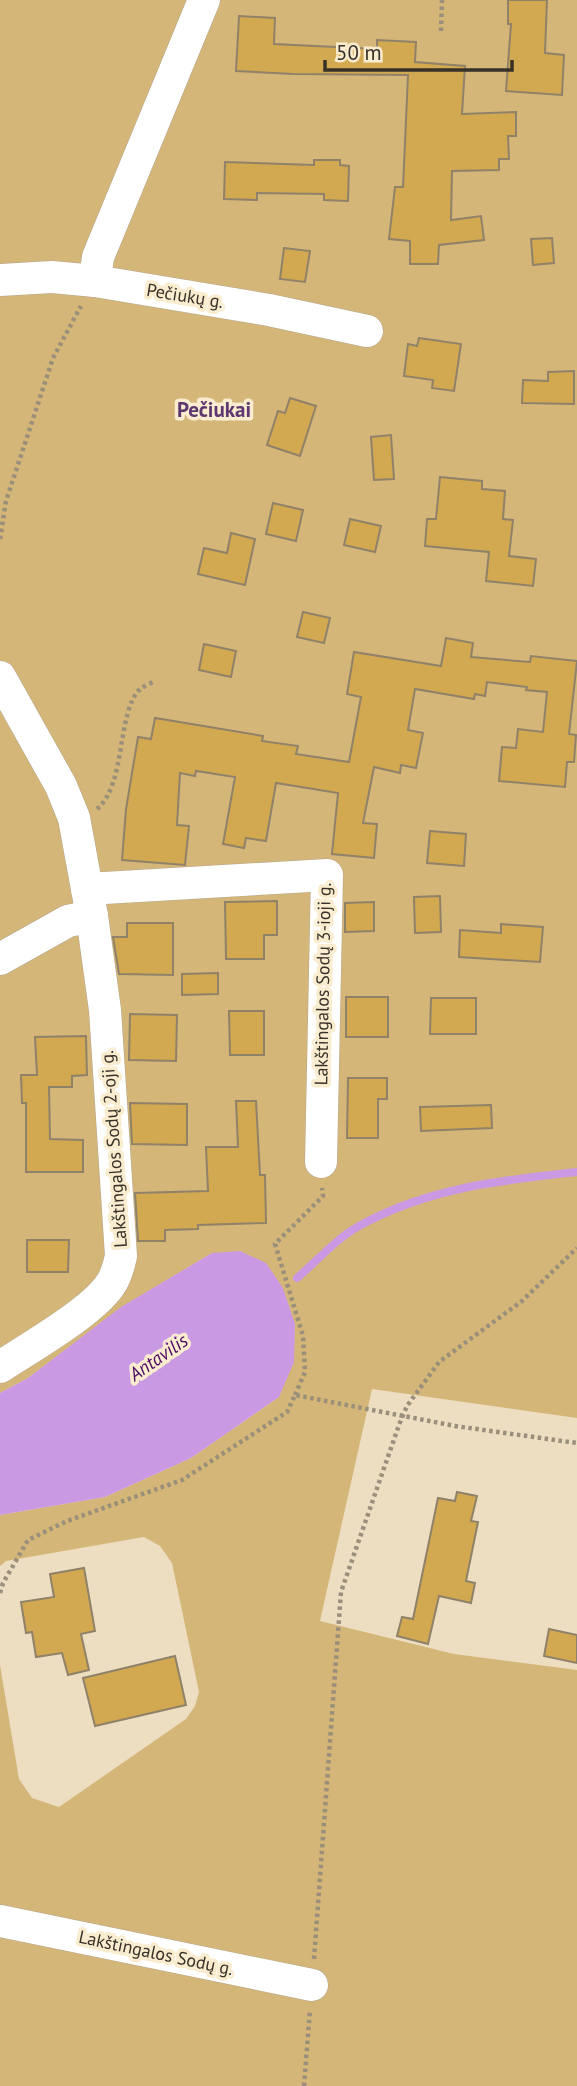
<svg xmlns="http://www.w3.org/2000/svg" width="577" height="2086" viewBox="0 0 577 2086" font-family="'PT Sans',sans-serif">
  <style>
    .green { fill: #d5b679 }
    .water { fill: #ca99e4 }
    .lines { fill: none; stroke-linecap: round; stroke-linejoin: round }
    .stream { stroke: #ca99e4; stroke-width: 8 }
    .building { fill: #d2a850; stroke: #8f8269; stroke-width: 2 }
    .minor-casing { stroke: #b3a58a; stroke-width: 33 }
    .path { stroke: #9a8f7b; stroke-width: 4.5; stroke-dasharray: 3.5 3.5; stroke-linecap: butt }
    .minor { stroke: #fff; stroke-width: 32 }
    .labels { text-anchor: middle; stroke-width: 7; stroke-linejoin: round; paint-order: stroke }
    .street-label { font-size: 18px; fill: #373127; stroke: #faeccf }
    .water-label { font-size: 19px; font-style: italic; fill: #4a0763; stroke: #faeccf }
    .quarter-label { font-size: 21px; font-weight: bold; fill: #5d3870; stroke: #faeccf }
  </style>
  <rect width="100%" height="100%" fill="#eddec2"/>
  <polygon class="green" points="0,0 577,0 577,1418 372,1389 320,1621 454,1654 577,1670 577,2086 0,2086 0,1665 19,1779 32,1798 59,1807 186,1719 195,1706 199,1692 172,1563 160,1546 144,1537 6,1561 0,1566 0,1515 105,1497 191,1458 279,1397 212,1253 122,1307 28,1378 0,1393"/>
  <polygon class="water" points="240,1251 266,1263 283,1288 295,1324 294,1362 279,1397 191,1458 105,1497 0,1515 0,1393 28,1378 121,1307 212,1253"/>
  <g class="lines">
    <path class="stream" d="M297 1278C317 1261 337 1238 359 1226 427 1188 502 1180 577 1172"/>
  </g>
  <g class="building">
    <polygon points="508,0 547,0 545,53 564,55 562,95 506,91 511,24 508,24"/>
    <polygon points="239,16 275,18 274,44 377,49 377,40 416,42 415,62 465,66 462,114 516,112 516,136 508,136 509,159 499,159 499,170 452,171 451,220 481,216 484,240 439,245 438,264 410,264 410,241 389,239 395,187 403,187 408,75 293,74 236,71"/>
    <polygon points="314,160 340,160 340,165 349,166 348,201 324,200 324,194 257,193 257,200 224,199 225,162 314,165"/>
    <polygon points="552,238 554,263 533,265 531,239"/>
    <polygon points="284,248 310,251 305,282 280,279"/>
    <polygon points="419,338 461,344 454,391 432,388 433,380 404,376 408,344 417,346"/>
    <polygon points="574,371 574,404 522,403 523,380 548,381 548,372"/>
    <polygon points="290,398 316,406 300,456 267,445 278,411 285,413"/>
    <polygon points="391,435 394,479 374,480 371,437"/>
    <polygon points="440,477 482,481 482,489 505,491 503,519 513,520 509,556 536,559 533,586 486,581 489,552 425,546 427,519 436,519"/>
    <polygon points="273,503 303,510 296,541 266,534"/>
    <polygon points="350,519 381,526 375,552 344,545"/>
    <polygon points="231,533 255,539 245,585 198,574 204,548 227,553"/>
    <polygon points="303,612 330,618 324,643 297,637"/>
    <polygon points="446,638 473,643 471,657 530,662 531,656 577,661 569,734 576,735 574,762 567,762 565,787 499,781 502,747 516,748 518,729 543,732 547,692 526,690 527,687 487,682 485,696 475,694 474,699 415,689 408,730 423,733 416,768 401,765 400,773 374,767 363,823 377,824 374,858 332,854 338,793 276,783 266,841 246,838 244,848 223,844 235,777 196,771 195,776 180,773 177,825 189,826 185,865 122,860 126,809 138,737 151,739 155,718 263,736 262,741 298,746 296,754 349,762 361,697 347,694 354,652 441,666"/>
    <polygon points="204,644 236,651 231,677 199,670"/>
    <polygon points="430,831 466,834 464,866 427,863"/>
    <polygon points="440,896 441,932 415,933 414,897"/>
    <polygon points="277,901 277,935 264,935 264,959 226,959 225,902"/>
    <polygon points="374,902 374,931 345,932 345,903"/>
    <polygon points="127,923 173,923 173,975 119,974 113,937 127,937"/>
    <polygon points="501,924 543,927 540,962 459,957 460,930 501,933"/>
    <polygon points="218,973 218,994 182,995 182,974"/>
    <rect x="346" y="997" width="42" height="40"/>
    <polygon points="431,998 476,998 476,1034 430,1034"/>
    <polygon points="229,1011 264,1011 264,1055 230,1055"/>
    <polygon points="130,1014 177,1015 176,1061 129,1060"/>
    <polygon points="86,1036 87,1075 72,1076 72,1087 49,1087 50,1139 83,1140 83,1172 26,1172 26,1103 22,1103 21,1075 37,1075 35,1037"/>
    <polygon points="348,1078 387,1078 387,1099 378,1099 378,1138 347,1138"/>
    <polygon points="236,1101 256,1101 260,1175 265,1175 266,1223 198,1225 198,1229 165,1230 165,1241 138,1241 135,1193 208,1191 206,1147 238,1147"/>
    <polygon points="130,1103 187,1104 187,1145 132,1144"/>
    <polygon points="491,1105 492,1128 421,1131 420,1107"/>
    <polygon points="27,1240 69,1240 68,1272 27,1272"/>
    <polygon points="457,1492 477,1496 471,1521 478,1522 466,1581 475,1583 471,1603 439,1596 428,1644 397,1636 402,1617 413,1619 438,1498 455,1501"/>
    <polygon points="84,1568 95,1631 81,1634 89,1670 68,1675 62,1653 36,1657 32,1632 26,1633 21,1602 54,1597 50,1574"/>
    <polygon points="549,1629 577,1635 577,1663 544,1656"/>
    <polygon points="175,1656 186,1705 95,1726 83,1678"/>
  </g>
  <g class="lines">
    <g class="minor-casing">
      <g id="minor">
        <polyline points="0,280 52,277 95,281 269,310 367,331"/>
        <polyline points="95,281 98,257 204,0"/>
        <path d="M0 677 61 786 74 818 92 916 105 1010 121 1256C119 1265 117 1274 112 1282 96 1310 29 1348 0 1367"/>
        <polyline points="87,889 327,875 321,1162"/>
        <polyline points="0,959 68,921 92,916"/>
        <polyline points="0,1921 312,1985"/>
      </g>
    </g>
    <g class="path">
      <polyline points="441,31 442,0"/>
      <polyline points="0,539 6,501 53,358 81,306"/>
      <path d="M97 809C127 783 116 713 140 689 144 686 151 683 155 681"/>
      <polyline points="295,1395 305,1372 303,1336 275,1244 323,1196 322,1188"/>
      <polyline points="0,1593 3,1583 28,1540 67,1521 182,1480 287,1412 295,1395 455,1426 577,1443"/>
      <polyline points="314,1959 341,1592 399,1425 407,1406 439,1362 522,1301 577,1248"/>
      <polyline points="304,2086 310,2010"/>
    </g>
    <use href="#minor" class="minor"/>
  </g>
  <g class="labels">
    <g class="street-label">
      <text transform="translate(185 296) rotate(9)" y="6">Pečiukų g.</text>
      <text transform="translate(323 984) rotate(-89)" y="6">Lakštingalos Sodų 3-ioji g.</text>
      <text transform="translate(114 1149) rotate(-94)" y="6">Lakštingalos Sodų 2-oji g.</text>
      <text transform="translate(156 1953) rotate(12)" y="6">Lakštingalos Sodų g.</text>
    </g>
    <g class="water-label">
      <text transform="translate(158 1357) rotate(-35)" y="7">Antavilis</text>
    </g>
    <g class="quarter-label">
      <text x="214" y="417">Pečiukai</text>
    </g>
  </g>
  <path d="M325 60v10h187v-10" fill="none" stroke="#373127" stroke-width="3.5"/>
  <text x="336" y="60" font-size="21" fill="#373127" stroke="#faeccf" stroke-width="5" paint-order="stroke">50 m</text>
</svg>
